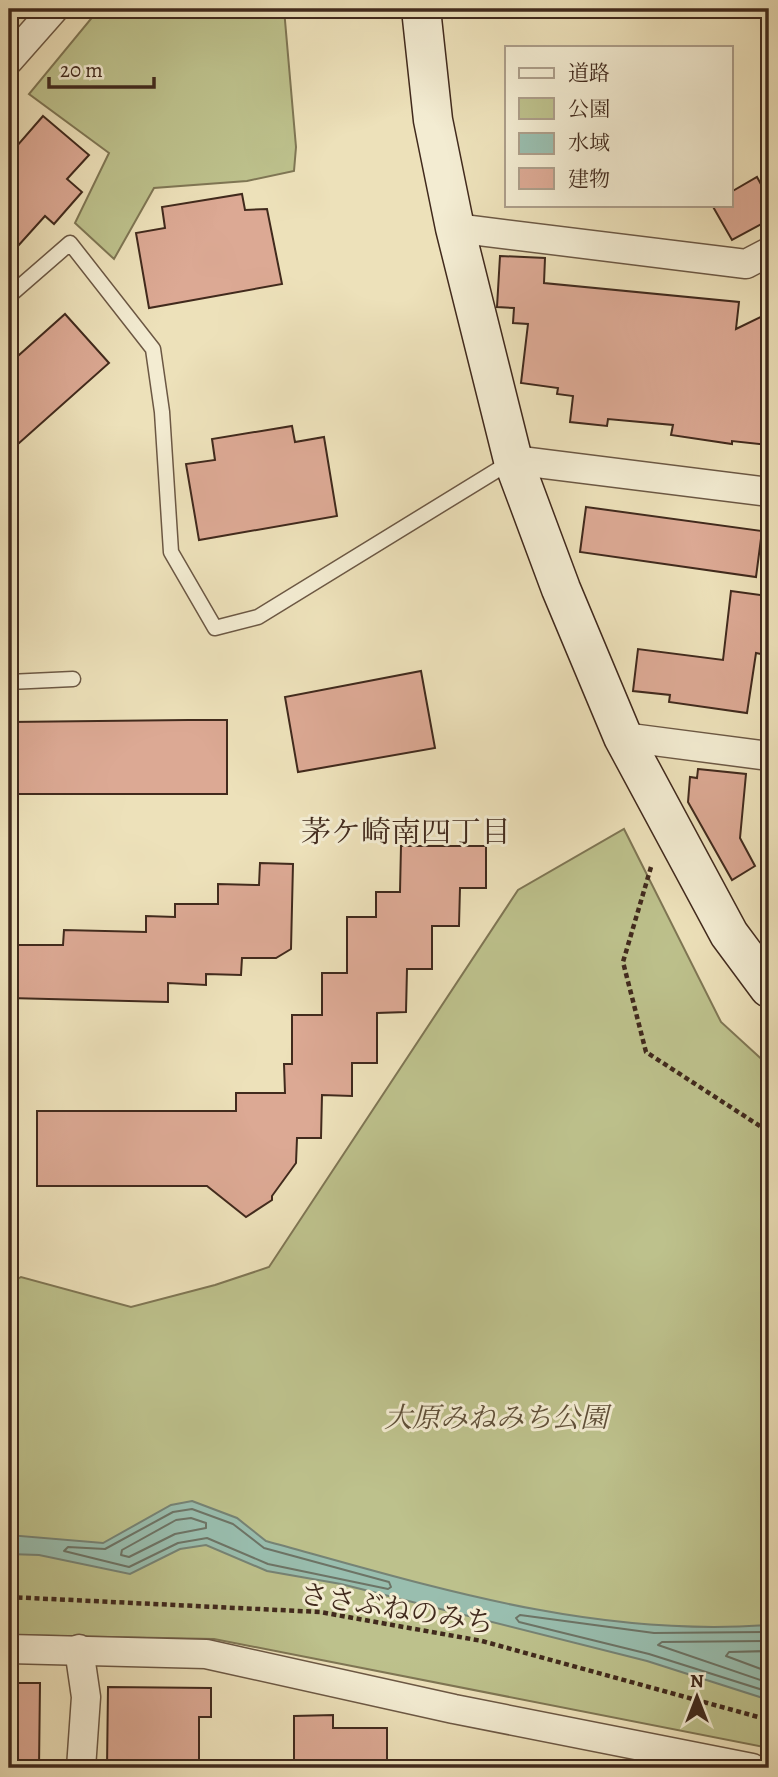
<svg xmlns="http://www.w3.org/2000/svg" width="778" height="1777" viewBox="0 0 778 1777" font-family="Alegreya,'Noto Serif JP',serif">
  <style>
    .green { fill: #bdc18c; stroke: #7f7654; stroke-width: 2 }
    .water { fill: #99beaf; stroke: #768375; stroke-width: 2 }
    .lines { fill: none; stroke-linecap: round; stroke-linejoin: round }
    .shore { stroke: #6d7466; stroke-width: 2 }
    .building { fill: #dca994; stroke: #412a1d; stroke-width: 2 }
    .lane-casing { stroke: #6c5844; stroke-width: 17 }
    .street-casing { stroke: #6c5844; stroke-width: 31 }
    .secondary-casing { stroke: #412a1d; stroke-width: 41 }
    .path { stroke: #412a1d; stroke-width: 4.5; stroke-dasharray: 5 3.5; stroke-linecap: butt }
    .lane { stroke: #f3ecd2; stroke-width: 14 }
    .street { stroke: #f3ecd2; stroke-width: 28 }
    .secondary { stroke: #f3ecd2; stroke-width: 38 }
    .labels { text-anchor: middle; stroke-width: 6; stroke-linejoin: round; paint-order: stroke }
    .park-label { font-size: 28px; font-style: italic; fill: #605039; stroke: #f3ecd2 }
    .street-label { font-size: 28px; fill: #412a1d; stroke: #f3ecd2 }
    .neighbourhood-label { font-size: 30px; fill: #412a1d; stroke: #f3ecd2 }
  </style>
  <rect width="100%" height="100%" fill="#ede1ba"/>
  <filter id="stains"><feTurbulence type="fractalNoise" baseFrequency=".00286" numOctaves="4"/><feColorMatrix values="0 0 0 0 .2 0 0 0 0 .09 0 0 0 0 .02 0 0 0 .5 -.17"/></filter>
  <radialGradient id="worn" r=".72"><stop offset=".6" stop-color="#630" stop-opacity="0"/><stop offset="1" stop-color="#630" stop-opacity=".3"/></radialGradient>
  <g class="green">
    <polygon points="99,9 284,9 296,147 294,171 247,181 154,188 114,259 75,223 109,153 29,94"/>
    <polygon points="624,829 721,1022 769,1066 769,1748 214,1639 9,1635 9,1284 21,1277 131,1307 215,1285 269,1267 518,890"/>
  </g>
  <path class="water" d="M192 1501 237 1518 266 1541C433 1587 593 1638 769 1625V1700L647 1661 341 1584 267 1571 206 1545 180 1549 130 1574 39 1555 9 1554V1535L103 1543 171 1505Z"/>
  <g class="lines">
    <g class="shore">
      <polygon points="192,1509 233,1524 264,1548 389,1582 391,1587 388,1589 268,1564 207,1538 178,1543 129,1567 64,1551 68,1547 105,1549 173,1512"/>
      <polygon points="191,1518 206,1523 206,1528 175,1534 129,1557 121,1555 122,1550 176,1520"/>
      <polyline points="769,1632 654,1633 520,1615 516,1618 519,1622 649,1654 769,1692"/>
      <polyline points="769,1641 662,1642 658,1645 769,1683"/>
      <polyline points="769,1651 729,1652 726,1656 769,1672"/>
    </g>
  </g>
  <g class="building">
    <polygon points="43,116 89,155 67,179 82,192 54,224 45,216 9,256 9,155"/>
    <polygon points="757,177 769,199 769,220 732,240 712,205 731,205 731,192"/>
    <polygon points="242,194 245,210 267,209 282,284 149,308 136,233 165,228 162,207"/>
    <polygon points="500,256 545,258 544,283 739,302 736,329 769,313 769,445 732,441 732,444 671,435 673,425 608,419 607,426 570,422 573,396 557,394 558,388 521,383 528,324 513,323 514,308 497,307"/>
    <polygon points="65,314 109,363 9,452 9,364"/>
    <polygon points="292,426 295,442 324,437 337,516 199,540 186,464 215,460 212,439"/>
    <polygon points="586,507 762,531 756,577 580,552"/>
    <polygon points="731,591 768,596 761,654 756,653 747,713 669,702 670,695 633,691 638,649 723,660"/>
    <polygon points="421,671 435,748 298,772 285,697"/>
    <polygon points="188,720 227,720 227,794 9,794 9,722"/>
    <polygon points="698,769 746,774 740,838 755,866 732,880 688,802 690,777 697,778"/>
    <polygon points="401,846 486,846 486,888 460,888 459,926 432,926 432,969 407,969 406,1012 377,1013 377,1063 352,1063 352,1096 322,1095 321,1138 297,1138 296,1163 272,1196 272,1200 246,1217 207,1186 37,1186 37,1111 236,1111 236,1093 285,1093 284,1064 292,1064 292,1015 322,1015 322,973 347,973 347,917 376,917 376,892 400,892"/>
    <polygon points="260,863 293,864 291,949 276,958 242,958 241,975 206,974 206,985 168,983 168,1002 9,998 9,945 63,945 64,930 146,932 146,916 175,917 175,904 218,904 218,884 259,885"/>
    <polygon points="9,1683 40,1683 39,1768 9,1768"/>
    <polygon points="108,1687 211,1688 211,1717 199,1717 199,1768 107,1768"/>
    <polygon points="333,1715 333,1728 387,1728 387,1768 294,1768 294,1716"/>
  </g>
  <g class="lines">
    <g class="lane-casing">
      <g id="lane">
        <polyline points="9,296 70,243 153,349 162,412 171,552 215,628 258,617 512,461"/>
        <polyline points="9,682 73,679"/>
      </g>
    </g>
    <g class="street-casing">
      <g id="street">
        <polyline points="9,60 54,9"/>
        <polyline points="455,228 746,264 769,252"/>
        <polyline points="513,460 769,492"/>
        <polyline points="623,737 769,756"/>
        <polyline points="9,1649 206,1654 454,1709 752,1768"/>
        <polyline points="79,1649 86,1697 81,1768"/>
      </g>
    </g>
    <g class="secondary-casing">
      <polyline id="secondary" points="421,9 433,120 455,228 513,460 561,589 623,737 729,934 769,988"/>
    </g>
    <g class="path">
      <polyline points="651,867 623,962 646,1052 769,1132"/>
      <polyline points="9,1597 320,1612 482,1641 769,1720"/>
    </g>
    <use href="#lane" class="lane"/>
    <use href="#street" class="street"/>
    <use href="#secondary" class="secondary"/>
  </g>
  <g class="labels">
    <g class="park-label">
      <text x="496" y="1427">大原みねみち公園</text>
    </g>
    <g class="street-label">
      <text transform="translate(397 1608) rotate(9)" y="10">ささぶねのみち</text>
    </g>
    <g class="neighbourhood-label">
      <text x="406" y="842">茅ケ崎南四丁目</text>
    </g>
  </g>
  <rect width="778" height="1777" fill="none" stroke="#ede1ba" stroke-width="35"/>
  <rect x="10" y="10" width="757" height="1756" fill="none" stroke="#412a1d" stroke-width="3.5"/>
  <rect x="18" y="18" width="743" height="1742" fill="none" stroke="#412a1d" stroke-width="2"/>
  <rect x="505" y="46" width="228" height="161" fill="#f3ecd2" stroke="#ac9e8a" stroke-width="2"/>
  <rect x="519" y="68" width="35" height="10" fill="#f3ecd2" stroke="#ac9e8a" stroke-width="2"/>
  <text x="568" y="80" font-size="21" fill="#412a1d">道路</text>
  <rect x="519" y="98" width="35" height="21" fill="#bdc18c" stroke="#ac9e8a" stroke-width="2"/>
  <text x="568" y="116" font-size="21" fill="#412a1d">公園</text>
  <rect x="519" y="133" width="35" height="21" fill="#99beaf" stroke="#ac9e8a" stroke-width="2"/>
  <text x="568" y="150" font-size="21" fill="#412a1d">水域</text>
  <rect x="519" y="168" width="35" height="21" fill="#dca994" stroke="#ac9e8a" stroke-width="2"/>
  <text x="568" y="186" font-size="21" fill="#412a1d">建物</text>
  <g transform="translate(697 1697)" stroke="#f3ecd2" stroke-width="5" paint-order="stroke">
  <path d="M0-5L12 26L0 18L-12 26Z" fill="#412a1d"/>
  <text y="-10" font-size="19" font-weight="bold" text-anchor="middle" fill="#412a1d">N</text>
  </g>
  <path d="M49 77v10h105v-10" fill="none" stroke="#412a1d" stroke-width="3.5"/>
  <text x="60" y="77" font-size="21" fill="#412a1d" stroke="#f3ecd2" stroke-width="5" paint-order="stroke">20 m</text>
  <rect width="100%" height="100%" filter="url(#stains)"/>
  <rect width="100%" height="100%" fill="url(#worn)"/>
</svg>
